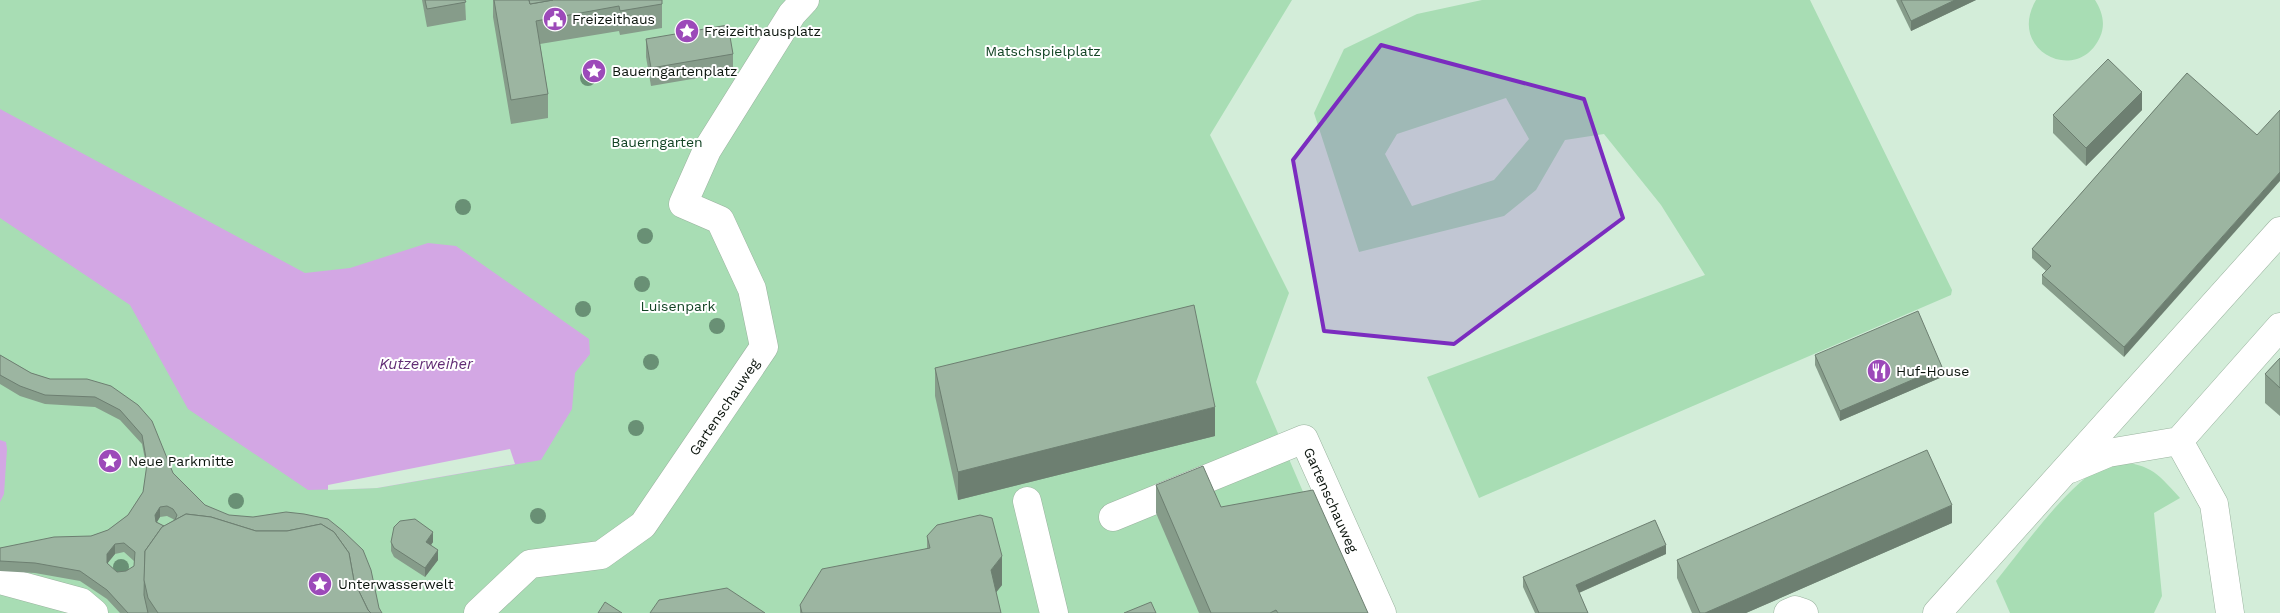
<svg xmlns="http://www.w3.org/2000/svg" width="2280" height="613" viewBox="0 0 2280 613" font-family="'Work Sans',sans-serif">
  <style>
    .green { fill: #a8ddb4; fill-rule: evenodd }
    .water { fill: #d3a7e4 }
    .pier { fill: #d3edd9 }
    .lines { fill: none; stroke-linecap: round; stroke-linejoin: round }
    .minor-casing { stroke: #9ab39f; stroke-width: 29 }
    .minor { stroke: #fff; stroke-width: 28 }
    .tree { fill: #699075 }
    .wall { fill: #869c8a; fill-rule: evenodd }
    .shaded-wall { fill: #6d7f71 }
    .building { fill: #9cb5a1; stroke: #6d7f71; fill-rule: evenodd }
    .marked { fill: #7b2cbf; fill-opacity: 0.2; stroke: #7b2cbf; stroke-width: 4; stroke-linejoin: round }
    .labels { text-anchor: middle; stroke-width: 4; stroke-linejoin: round; paint-order: stroke }
    .poi-label { font-size: 14px; fill: #0b140d; stroke: #fff; text-anchor: start }
    .park-label { font-size: 14px; fill: #124324; stroke: #fff }
    .street-label { font-size: 14px; fill: #0b140d; stroke: #fff }
    .water-label { font-size: 15px; font-style: italic; fill: #612c74; stroke: #fff }
  </style>
  <rect width="100%" height="100%" fill="#d3edd9"/>
  <g class="green">
    <polygon points="0,0 1292,0 1210,135 1289,293 1256,382 1355,613 0,613"/>
    <path d="M1482 0H1810L1952 290 1951 295 1479 498 1427 377 1705 275 1661 205 1604 134 1565 140 1536 190 1504 216 1359 252 1314 113 1344 49 1417 14ZM1506 98 1529 139 1494 180 1412 206 1385 154 1397 134Z"/>
    <path d="M2036 0H2095C2102 11 2106 24 2100 37 2078 86 2006 51 2036 0Z"/>
    <path d="M2110 460C2150 465 2154 469 2180 498L2154 513 2162 596 2154 613H2010L1996 581C2031 538 2063 489 2110 460Z"/>
  </g>
  <g class="water">
    <polygon points="0,109 305,273 350,268 428,243 456,246 589,339 590,354 575,373 572,409 541,460 377,488 308,490 188,409 130,305 0,218"/>
    <polygon points="0,440 6,442 7,449 4,494 0,502"/>
  </g>
  <polygon class="pier" points="510,449 515,464 377,488 328,490 328,485"/>
  <g class="lines">
    <g class="minor-casing">
      <g id="minor">
        <polyline points="2179,441 2214,504 2230,613"/>
        <polyline points="2070,469 2108,453 2179,441 2280,327"/>
        <polyline points="1027,501 1054,613"/>
        <polyline points="1113,517 1304,439 1382,613"/>
        <polyline points="0,580 81,602 94,613"/>
        <polyline points="478,613 530,564 601,555 643,525 764,347 752,289 720,220 683,204 707,150 792,14 805,0"/>
        <polyline points="1788,613 1795,610 1804,613"/>
        <polyline points="1937,613 2280,231"/>
      </g>
    </g>
    <use href="#minor" class="minor"/>
  </g>
  <g class="tree">
    <circle cx="588" cy="78" r="8"/>
    <circle cx="463" cy="207" r="8"/>
    <circle cx="645" cy="236" r="8"/>
    <circle cx="642" cy="284" r="8"/>
    <circle cx="583" cy="309" r="8"/>
    <circle cx="717" cy="326" r="8"/>
    <circle cx="651" cy="362" r="8"/>
    <circle cx="636" cy="428" r="8"/>
    <circle cx="236" cy="501" r="8"/>
    <circle cx="538" cy="516" r="8"/>
    <circle cx="121" cy="567" r="8"/>
  </g>
  <g class="wall">
    <polygon points="422,0 465,0 466,20 427,27"/>
    <polygon points="493,0 662,0 662,28 620,35 619,31 540,44 548,94 548,118 511,124 493,17"/>
    <polygon points="1896,0 1976,0 1911,31"/>
    <polygon points="646,39 733,54 733,72 651,86 646,57"/>
    <polygon points="2187,73 2124,357 2042,284 2042,275 2046,271 2032,258 2032,249"/>
    <polygon points="2142,110 2086,166 2053,133 2053,115"/>
    <path d="M0 355 31 373 50 379 111 386 173 473 205 505 379 608 382 613H120L107 599 80 581 35 573 0 571V548L91 536 108 530 128 515 143 492 147 470 142 444 120 420 95 407 45 404 20 396 0 384ZM167 516 173 519 174 520 164 526 157 522 160 517ZM124 552 134 561V566L126 571 117 572 107 563 115 554Z"/>
    <polygon points="1815,355 1942,377 1840,421 1815,365"/>
    <polygon points="2280,358 2280,416 2265,403 2265,374"/>
    <polygon points="935,368 1215,436 958,500 935,396"/>
    <polygon points="1156,485 1221,507 1368,613 1199,613 1156,513"/>
    <polygon points="1952,523 1746,613 1692,613 1677,578 1677,560"/>
    <polygon points="927,536 1002,585 996,592 1001,613 800,613 800,605 927,548"/>
    <polygon points="391,542 433,542 431,545 438,560 425,577 394,557 391,551"/>
    <polygon points="1666,554 1579,593 1588,613 1535,613 1523,587 1523,577"/>
  </g>
  <g class="shaded-wall">
    <polygon points="1955,0 1976,0 1911,31 1911,21"/>
    <polygon points="2142,92 2142,110 2086,166 2086,148"/>
    <polygon points="2280,172 2280,181 2124,357 2124,347"/>
    <polygon points="1942,367 1942,377 1840,421 1840,411"/>
    <polygon points="1215,407 1215,436 958,500 958,472"/>
    <polygon points="1952,505 1952,523 1746,613 1705,613"/>
    <polygon points="160,507 160,517 155,525 155,515"/>
    <polygon points="433,532 433,542 426,552 426,542"/>
    <polygon points="115,544 115,554 107,564 107,554"/>
    <polygon points="1666,545 1666,554 1576,594 1576,585"/>
    <polygon points="438,550 438,560 425,577 425,568"/>
    <polygon points="1002,556 1002,585 991,599 991,570"/>
  </g>
  <g class="building">
    <polygon points="425,0 465,0 466,2 427,9"/>
    <polygon points="494,0 529,0 530,4 553,0 662,0 662,4 620,11 619,6 536,21 548,94 511,100"/>
    <polygon points="529,0 553,0 530,4"/>
    <polygon points="1901,0 1955,0 1911,21"/>
    <polygon points="728,25 733,54 651,68 646,39"/>
    <polygon points="2108,59 2142,92 2086,148 2053,115"/>
    <polygon points="2187,73 2257,135 2280,110 2280,172 2124,347 2042,275 2051,266 2032,249"/>
    <polygon points="1194,305 1215,407 958,472 935,368"/>
    <polygon points="1918,311 1942,367 1840,411 1815,355"/>
    <path d="M0 355 31 373 50 379H87L111 386 138 405 152 421 173 473 205 505 229 515 253 517 286 512 304 514 328 519 343 531 363 550 371 570 379 608 382 613H371L368 610 354 581 349 553 334 532 321 524 287 531H256L211 517 186 514 175 520 177 515 173 509 167 506 160 507 155 515 156 522 164 526 162 527 145 551 144 595 148 613H128L107 590 80 571 35 563 0 561V548L54 537 91 536 108 530 128 515 143 492 147 464 142 435 120 410 95 397 45 395 20 386 0 375ZM124 543 135 552 134 566 126 571 117 572 107 563V554L115 544Z"/>
    <polygon points="2280,358 2280,388 2265,374"/>
    <polygon points="1927,450 1952,505 1705,613 1700,613 1677,560"/>
    <polygon points="1203,466 1221,507 1313,490 1368,613 1278,613 1276,610 1270,613 1211,613 1156,485"/>
    <polygon points="186,514 211,517 256,531 287,531 321,524 334,532 349,553 354,581 368,610 371,613 158,613 148,598 144,580 145,551 162,527"/>
    <polygon points="980,515 992,518 1002,556 991,570 1001,613 802,613 800,605 822,569 930,548 927,536 937,525"/>
    <polygon points="415,519 433,532 426,542 438,550 425,568 394,548 391,542 394,527 400,521"/>
    <polygon points="1655,520 1666,545 1576,585 1588,613 1539,613 1523,577"/>
    <polygon points="727,588 765,613 650,613 659,600"/>
    <polygon points="605,602 622,613 598,613"/>
    <polygon points="1151,602 1156,613 1124,613"/>
  </g>
  <path class="marked" d="M1381 45 1584 99 1623 218 1454 344 1324 331 1293 160Z"/>
  <defs>
    <g id="civic-disc" transform="scale(1.25)"><circle r="9.5" fill="#9c4ab9" stroke="#fff"/><path d="M-.6-6.5H3V-4.5H.6V-3L4-1V1h2V6H-6V1h2V-1L-.6-3ZM-1.2 2.5V6h2.4V2.5Z" fill="#fff"/></g>
    <g id="sight-disc" transform="scale(1.25)"><circle r="9.5" fill="#9c4ab9" stroke="#fff"/><path d="M0-6L1.8-2.2L6-1.7L2.9 1.2L3.7 5.4L0 3.3L-3.7 5.4L-2.9 1.2L-6-1.7L-1.8-2.2Z" fill="#fff"/></g>
    <g id="restaurant-disc" transform="scale(1.25)"><circle r="9.5" fill="#9c4ab9" stroke="#fff"/><path d="M-5-6h1v4h1v-4h1v4h1v-4h1v5L-1.5 .5V6h-2V.5L-5-1ZM5-6V6H3V1.5H1.5Q1.5-4 5-6Z" fill="#fff"/></g>
  </defs>
  <g fill-rule="evenodd">
    <use href="#civic-disc" x="555" y="19"/>
    <use href="#sight-disc" x="687" y="31"/>
    <use href="#sight-disc" x="594" y="71"/>
    <use href="#restaurant-disc" x="1879" y="371"/>
    <use href="#sight-disc" x="110" y="461"/>
    <use href="#sight-disc" x="320" y="584"/>
  </g>
  <g class="labels">
    <g class="poi-label">
      <text x="572" y="24">Freizeithaus</text>
      <text x="704" y="36">Freizeithausplatz</text>
      <text x="612" y="76">Bauerngartenplatz</text>
      <text x="1896" y="376">Huf-House</text>
      <text x="128" y="466">Neue Parkmitte</text>
      <text x="338" y="589">Unterwasserwelt</text>
    </g>
    <g class="park-label">
      <text x="1043" y="56">Matschspielplatz</text>
      <text x="657" y="147">Bauerngarten</text>
      <text x="678" y="311">Luisenpark</text>
    </g>
    <g class="street-label">
      <text transform="translate(724 407) rotate(-56)" y="5">Gartenschauweg</text>
      <text transform="translate(1331 500) rotate(66)" y="5">Gartenschauweg</text>
    </g>
    <g class="water-label">
      <text x="426" y="369">Kutzerweiher</text>
    </g>
  </g>
</svg>
